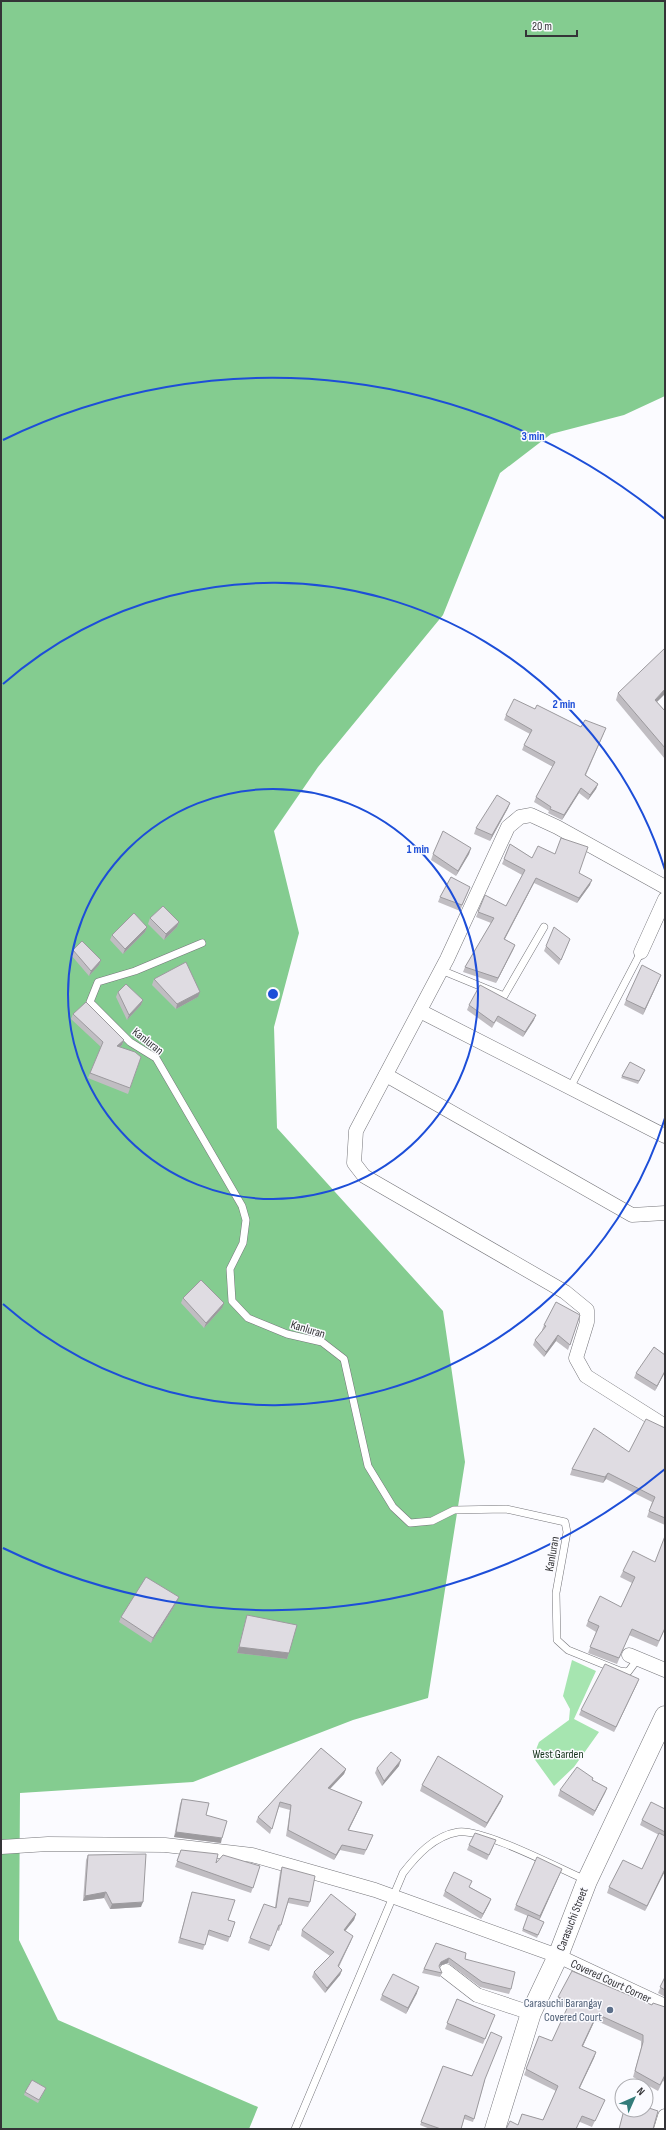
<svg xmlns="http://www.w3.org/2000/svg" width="666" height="2130" viewBox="0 0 666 2130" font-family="'Sofia Sans Condensed',sans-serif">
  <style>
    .green { fill: #a6e5b0 }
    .forest { fill: #84cc90 }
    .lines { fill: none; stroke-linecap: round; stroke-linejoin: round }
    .lane-casing { stroke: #75757a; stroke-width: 8 }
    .street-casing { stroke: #75757a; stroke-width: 15 }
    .secondary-casing { stroke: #75757a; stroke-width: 21 }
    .lane { stroke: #fff; stroke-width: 7 }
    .street { stroke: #fff; stroke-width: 14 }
    .secondary { stroke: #fff; stroke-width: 20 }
    .wall { fill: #c0bdc2 }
    .shaded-wall { fill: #9c9a9e }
    .building { fill: #dfdce2; stroke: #9c9a9e }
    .ring { fill: none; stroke: #1d4ed8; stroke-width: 2 }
    .service-dot { fill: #5c6f8a; stroke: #fbfbff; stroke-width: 1.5 }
    .labels { text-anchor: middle; stroke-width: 3; stroke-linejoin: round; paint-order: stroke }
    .street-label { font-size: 12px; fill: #343437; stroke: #fbfbff }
    .park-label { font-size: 12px; fill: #133119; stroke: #fbfbff }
    .service-label { font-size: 12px; fill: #4e5e75; stroke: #fbfbff; text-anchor: end }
    .centre { fill: #1d4ed8; stroke: #fbfbff; stroke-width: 2 }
    .ring-label { font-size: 12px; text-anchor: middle; font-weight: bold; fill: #1d4ed8; stroke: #fbfbff; stroke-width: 3; stroke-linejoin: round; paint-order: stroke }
  </style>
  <rect width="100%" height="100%" fill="#fbfbff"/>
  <polygon class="green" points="572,1660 596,1671 574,1719 599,1732 574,1767 554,1786 533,1757 539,1742 569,1720 570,1709 563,1696"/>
  <polygon class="forest" points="1,1 665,1 665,396 624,415 551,434 500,473 443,615 318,767 274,831 299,933 274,1027 277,1128 443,1311 465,1462 428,1698 353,1720 193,1782 20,1793 19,1940 58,2020 258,2107 249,2129 1,2129"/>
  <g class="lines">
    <g class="lane-casing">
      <g id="lane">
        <polyline points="202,943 135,971 98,982 90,1002 130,1042 156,1058 242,1206 246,1220 243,1243 230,1269 232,1301 248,1318 287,1334 322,1342 344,1359 368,1466 393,1507 410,1523 432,1521 454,1510 506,1509 565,1522 567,1532 556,1593 557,1640 568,1650 620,1671 628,1672 637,1660"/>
        <polyline points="441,970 504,996 544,927"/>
        <polyline points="570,1088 641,952"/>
        <path d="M295 2129 403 1873C417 1855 434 1836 458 1832 482 1828 560 1869 586 1880"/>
      </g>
    </g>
    <g class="street-casing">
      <g id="street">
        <polyline points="665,887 557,827 531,815 520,817 508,827 447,959 356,1131 354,1163 364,1176 565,1292 587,1310 587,1322 576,1358 586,1376 665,1426"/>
        <polyline points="641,952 665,899"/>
        <polyline points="420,1011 665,1136"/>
        <polyline points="386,1075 632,1215 665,1213"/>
        <polyline points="629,1655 665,1670"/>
        <polyline points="1,1847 48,1844 165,1845 252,1855 375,1890 558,1956 665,2006"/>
        <polyline points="446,1971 477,1995 531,2013"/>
        <polyline points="661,2129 665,2116"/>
      </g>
    </g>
    <g class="secondary-casing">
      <polyline id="secondary" points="495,2129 531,2013 558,1956 587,1881 665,1716"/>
    </g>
    <use href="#lane" class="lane"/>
    <use href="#street" class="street"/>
    <use href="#secondary" class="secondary"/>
  </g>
  <g class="wall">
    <polygon points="618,693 657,702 665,711 665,759 616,700"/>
    <polygon points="535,709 581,727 604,733 586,775 598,784 596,789 588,800 579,793 562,820 548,813 549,811 534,802 536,797 553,767 522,750 524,745 530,734 504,720 506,715"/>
    <polygon points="510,803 508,808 490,841 474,834 476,828"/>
    <polygon points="510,844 532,858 579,873 590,885 577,903 534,883 505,939 515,945 513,950 496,983 463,972 465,967 491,923 476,917 478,912 506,906 522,875 502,864"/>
    <polygon points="471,848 469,854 456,876 431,860 433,854"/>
    <polygon points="468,892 460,911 438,902 440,897"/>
    <polygon points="150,918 179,922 177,927 164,940 148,924"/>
    <polygon points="147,927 145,932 123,954 110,940 112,935"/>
    <polygon points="570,939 568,944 559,965 544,951 546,946"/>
    <polygon points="73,950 101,960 99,965 89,976 71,955"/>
    <polygon points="154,979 198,997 176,1009 152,985"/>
    <polygon points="659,980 643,1015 624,1005 626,1000"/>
    <polygon points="118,992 143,1000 141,1005 127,1020 116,997"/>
    <polygon points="469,1005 534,1020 523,1037 496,1021 492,1028 467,1010"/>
    <polygon points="73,1014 124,1040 122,1045 120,1047 141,1057 128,1094 88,1078 101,1047 71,1019"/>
    <polygon points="644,1072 638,1084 621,1078 622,1076"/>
    <polygon points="183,1298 222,1308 204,1328 181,1303"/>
    <polygon points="580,1315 568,1350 556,1341 544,1357 533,1345 535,1340 543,1330 542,1330 544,1325"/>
    <polygon points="665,1355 665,1372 655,1391 634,1378 636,1373"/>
    <polygon points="665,1428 665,1525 647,1517 652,1502 606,1479 603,1483 570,1475 572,1469 629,1452"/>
    <polygon points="655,1562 665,1629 657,1647 629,1635 617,1664 588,1653 596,1632 586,1626 588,1621 621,1607 632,1583 620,1577 623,1571"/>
    <polygon points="177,1602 151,1643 119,1622 121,1617"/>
    <polygon points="247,1615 289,1653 287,1659 237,1653"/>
    <polygon points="639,1679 614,1732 579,1715 581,1710"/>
    <polygon points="321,1748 346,1769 344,1774 330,1789 362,1802 360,1807 349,1830 371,1840 364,1855 340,1850 334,1860 286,1836 290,1810 279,1807 270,1834 256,1822 258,1817"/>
    <polygon points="399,1766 382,1786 375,1773 377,1768"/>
    <polygon points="593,1778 593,1780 607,1788 605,1793 593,1816 558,1796 560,1790"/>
    <polygon points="422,1785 501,1801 485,1828 420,1791"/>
    <polygon points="182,1799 206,1815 221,1843 174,1837 180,1804"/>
    <polygon points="665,1809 665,1871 645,1911 607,1893 609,1887 642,1869 659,1835 640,1825 642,1820"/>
    <polygon points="469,1845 494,1845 487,1860 467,1850"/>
    <polygon points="181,1850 216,1863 260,1866 251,1893 175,1867"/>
    <polygon points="88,1855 141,1907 110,1909 104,1898 83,1901 86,1860"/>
    <polygon points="282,1867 310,1902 308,1907 288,1903 279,1931 277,1930 269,1951 248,1943 250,1938 275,1907 280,1872"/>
    <polygon points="562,1869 539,1920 544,1922 537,1938 522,1931 528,1916 514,1910 516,1905"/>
    <polygon points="470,1887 491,1899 489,1904 481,1919 443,1896 445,1891"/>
    <polygon points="192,1892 228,1920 235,1922 228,1942 208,1935 203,1950 178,1943"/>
    <polygon points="356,1914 354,1920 345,1931 351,1941 339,1967 342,1970 340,1975 325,1993 312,1977 314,1972 330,1956 301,1936 302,1930"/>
    <polygon points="436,1943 465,1959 511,1989 509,1994 480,1987 448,1963 439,1966 442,1973 440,1977 422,1973"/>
    <polygon points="665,1977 665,1997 658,1993"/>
    <polygon points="417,1993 406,2014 380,2000 382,1995"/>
    <polygon points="558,1997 652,2005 665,2007 665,2082 663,2081 658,2091 633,2077 641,2048 641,2041 595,2020 583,2046 596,2052 594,2058 579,2088 605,2100 592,2127 580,2122 518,2125 522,2114 543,2120 556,2091 524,2075 539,2036 552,2041 568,2008 556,2003"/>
    <polygon points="457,1999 495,2015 483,2044 445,2029"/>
    <polygon points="443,2066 485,2080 473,2122 464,2119 461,2129 430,2129 420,2125"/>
    <polygon points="45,2090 38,2103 24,2095 25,2092"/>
  </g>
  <g class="shaded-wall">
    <polygon points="665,689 665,694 652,707 655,700"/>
    <polygon points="598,784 596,789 588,800 590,795"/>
    <polygon points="581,788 579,793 562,820 564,815"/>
    <polygon points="510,803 508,808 490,841 492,835"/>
    <polygon points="471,848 469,854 456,876 458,871"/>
    <polygon points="536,878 534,883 502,944 504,939"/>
    <polygon points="592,880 590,885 577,903 579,898"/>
    <polygon points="179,922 177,927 164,940 166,934"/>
    <polygon points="147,927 145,932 123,954 125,949"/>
    <polygon points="515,945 513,950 496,983 498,978"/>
    <polygon points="101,960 99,965 89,976 91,971"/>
    <polygon points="661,975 659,980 643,1015 645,1009"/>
    <polygon points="200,992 198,997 176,1009 177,1004"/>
    <polygon points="143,1000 141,1005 127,1020 129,1015"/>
    <polygon points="536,1015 534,1020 523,1037 525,1032"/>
    <polygon points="124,1040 122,1045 115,1052 117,1046"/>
    <polygon points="224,1303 222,1308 204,1328 206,1323"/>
    <polygon points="558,1335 556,1341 544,1357 546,1352"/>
    <polygon points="665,1371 665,1372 655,1391 657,1386"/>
    <polygon points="608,1473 606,1479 603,1483 605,1477"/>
    <polygon points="179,1597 177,1602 151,1643 153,1638"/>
    <polygon points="239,1647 289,1653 287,1659 237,1653"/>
    <polygon points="639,1679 637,1684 614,1732 616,1727"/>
    <polygon points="401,1760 399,1766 382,1786 384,1781"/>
    <polygon points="346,1769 344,1774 326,1793 328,1788"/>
    <polygon points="607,1788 605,1793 593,1816 595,1811"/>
    <polygon points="503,1796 501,1801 485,1828 487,1823"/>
    <polygon points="362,1802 360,1807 346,1835 348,1830"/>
    <polygon points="176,1832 222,1838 221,1843 174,1837"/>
    <polygon points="342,1845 340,1850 334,1860 336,1855"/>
    <polygon points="562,1869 560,1874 539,1921 540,1916"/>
    <polygon points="665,1869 665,1871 645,1911 647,1906"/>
    <polygon points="106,1892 104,1898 83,1901 85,1896"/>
    <polygon points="491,1899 489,1904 481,1919 483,1914"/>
    <polygon points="143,1902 141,1907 110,1909 112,1904"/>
    <polygon points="356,1914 354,1920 342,1935 344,1930"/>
    <polygon points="353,1936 351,1941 336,1971 338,1966"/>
    <polygon points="449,1958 448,1963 439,1966 441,1962"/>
    <polygon points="342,1970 340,1975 325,1993 327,1988"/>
    <polygon points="419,1987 417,1993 406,2014 408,2008"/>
    <polygon points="597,2014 595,2020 580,2052 582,2046"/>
    <polygon points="596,2052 594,2058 577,2094 579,2088"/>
  </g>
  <g class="building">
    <polygon points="665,648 665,689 655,700 665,711 665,748 618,693"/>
    <polygon points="514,699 535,709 537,705 581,727 585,720 606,728 585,775 598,784 590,795 581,788 564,815 550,809 551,807 536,797 555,762 524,745 532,730 506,715"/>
    <polygon points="497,795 510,803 492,835 476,828"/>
    <polygon points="443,831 471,848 458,871 433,854"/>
    <polygon points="561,838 588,847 579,873 592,880 579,898 536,878 504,939 515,945 498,978 465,967 494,918 478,912 485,895 506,906 525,870 504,859 510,844 532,858 538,846 555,854"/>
    <polygon points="451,877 470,887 462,905 440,897"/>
    <polygon points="163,906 179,922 166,934 150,918"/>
    <polygon points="134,913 147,927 125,949 112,935"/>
    <polygon points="554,927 570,939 561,960 546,946"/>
    <polygon points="82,941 101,960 91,971 73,950"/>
    <polygon points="186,962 200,992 177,1004 154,979"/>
    <polygon points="642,965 661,975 645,1009 626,1000"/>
    <polygon points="126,984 143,1000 129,1015 118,992"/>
    <polygon points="480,985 536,1015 525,1032 498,1016 494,1023 469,1005"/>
    <polygon points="86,1002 124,1040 117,1046 135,1052 141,1057 130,1088 90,1073 103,1042 73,1014"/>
    <polygon points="630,1062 645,1070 639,1081 622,1076"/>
    <polygon points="201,1280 224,1303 206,1323 183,1298"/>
    <polygon points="556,1302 580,1315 570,1345 558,1335 546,1352 535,1340 546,1326 544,1325"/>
    <polygon points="654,1347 665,1355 665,1371 657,1386 636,1373"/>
    <polygon points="646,1419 665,1428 665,1518 649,1511 655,1497 608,1473 605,1477 572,1469 594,1428 629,1452"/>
    <polygon points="665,1536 665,1628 659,1641 632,1629 619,1658 590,1647 599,1626 588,1621 600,1596 621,1607 635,1577 623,1571 633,1551 655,1562"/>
    <polygon points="146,1577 179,1597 153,1638 121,1617"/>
    <polygon points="247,1615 297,1625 289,1653 239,1647"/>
    <polygon points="605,1664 639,1679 616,1727 581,1710"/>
    <polygon points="321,1748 346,1769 328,1788 362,1802 348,1830 373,1835 366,1850 342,1845 336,1855 288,1830 291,1805 280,1802 272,1829 258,1817"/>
    <polygon points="391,1752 401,1760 384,1781 377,1768"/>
    <polygon points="438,1756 503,1796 487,1823 422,1785"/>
    <polygon points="577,1767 593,1778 592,1780 607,1788 595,1811 560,1790"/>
    <polygon points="182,1799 209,1803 206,1815 227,1821 222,1838 176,1832"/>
    <polygon points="651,1802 665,1809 665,1832 642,1820"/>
    <polygon points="475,1833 496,1840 489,1855 469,1845"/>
    <polygon points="659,1833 665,1836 665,1869 647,1906 609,1887 623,1860 642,1869"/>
    <polygon points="181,1850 218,1854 216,1863 223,1855 260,1866 253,1888 177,1861"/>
    <polygon points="146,1854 143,1902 112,1904 106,1892 85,1896 88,1855"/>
    <polygon points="537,1857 562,1869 540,1916 516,1905"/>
    <polygon points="282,1867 315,1876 310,1902 289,1898 281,1925 279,1925 271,1946 250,1938 264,1904 276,1908"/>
    <polygon points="454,1872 472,1881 469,1887 491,1899 483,1914 445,1891"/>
    <polygon points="192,1892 235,1900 228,1920 235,1922 230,1937 209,1930 205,1945 180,1938"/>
    <polygon points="331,1894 356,1914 344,1930 353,1936 338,1966 342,1970 327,1988 314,1972 334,1952 302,1930"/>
    <polygon points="528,1915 544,1922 538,1935 523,1929"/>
    <polygon points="436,1943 466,1953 465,1959 515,1972 511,1989 482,1982 449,1958 441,1962 439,1966 442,1973 424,1969"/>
    <polygon points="572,1971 652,2005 653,2003 665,2007 665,2075 660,2085 635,2071 643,2042 643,2035 597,2014 582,2046 596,2052 579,2088 605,2100 595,2121 582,2116 576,2129 506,2129 510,2121 518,2125 522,2114 543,2120 558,2086 526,2069 539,2036 552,2041 570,2002 558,1997"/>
    <polygon points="393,1974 419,1987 408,2008 382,1995"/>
    <polygon points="665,1977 665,1990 660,1987"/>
    <polygon points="457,1999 495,2015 485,2039 447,2023"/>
    <polygon points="491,2032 502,2037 485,2079 474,2119 465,2115 461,2129 441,2129 421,2122 443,2066 472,2076"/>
    <polygon points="32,2080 46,2088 39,2100 25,2092"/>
    <polygon points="646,2107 658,2111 653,2129 619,2129 624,2110 646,2110"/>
  </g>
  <g class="ring">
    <circle cx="273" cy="994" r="205"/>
    <path d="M665 1118A411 411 0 0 1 3 1304M3 684A411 411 0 0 1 665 870"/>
    <path d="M665 1469A616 616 0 0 1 3 1548M3 440A616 616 0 0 1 665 519"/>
  </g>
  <circle class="service-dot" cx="610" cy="2010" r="4"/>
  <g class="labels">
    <g class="street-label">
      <text transform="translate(148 1041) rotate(38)" y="4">Kanluran</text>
      <text transform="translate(308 1329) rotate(17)" y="4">Kanluran</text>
      <text transform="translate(552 1554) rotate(-80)" y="4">Kanluran</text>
      <text transform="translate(572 1919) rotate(-69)" y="4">Carasuchi Street</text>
      <text transform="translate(611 1981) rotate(25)" y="4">Covered Court Corner</text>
    </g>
    <g class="park-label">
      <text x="558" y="1758">West Garden</text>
    </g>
    <g class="service-label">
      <text x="602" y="2007">Carasuchi Barangay<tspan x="602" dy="14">Covered Court</tspan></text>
    </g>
  </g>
  <circle cx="273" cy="994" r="6" class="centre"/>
  <g class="ring-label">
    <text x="533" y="440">3 min</text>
    <text x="564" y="708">2 min</text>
    <text x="418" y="853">1 min</text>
  </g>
  <rect width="666" height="2130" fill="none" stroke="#343437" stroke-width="4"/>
  <g transform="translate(634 2098) rotate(45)"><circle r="19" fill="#fbfbff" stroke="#ababaf"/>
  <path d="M0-3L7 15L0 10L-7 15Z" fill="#337c7a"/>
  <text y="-6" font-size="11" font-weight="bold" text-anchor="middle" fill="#343437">N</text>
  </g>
  <path d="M526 30v6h51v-6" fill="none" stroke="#343437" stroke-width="2"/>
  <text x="532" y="30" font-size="12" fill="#343437" stroke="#fbfbff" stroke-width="3" paint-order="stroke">20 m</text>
</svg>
